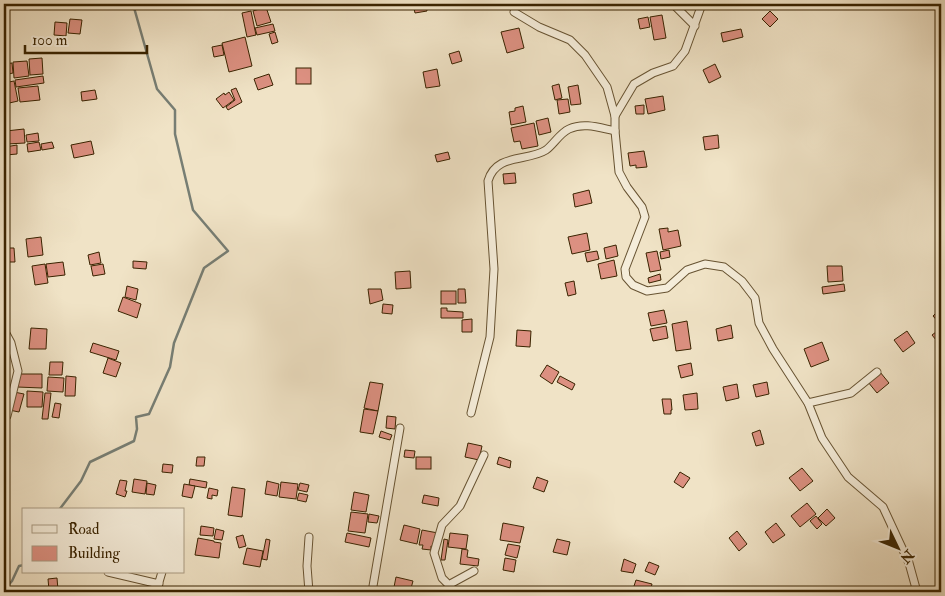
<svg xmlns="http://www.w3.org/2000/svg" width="945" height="596" viewBox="0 0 945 596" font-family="'IM FELL Double Pica',serif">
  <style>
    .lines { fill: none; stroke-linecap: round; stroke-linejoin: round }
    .stream { stroke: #777e74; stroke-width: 2.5 }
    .building { fill: #dc9081; stroke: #392300 }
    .street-casing { stroke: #675332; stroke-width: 9 }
    .street { stroke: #f5edda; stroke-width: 7 }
  </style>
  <rect width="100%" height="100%" fill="#f0e3c6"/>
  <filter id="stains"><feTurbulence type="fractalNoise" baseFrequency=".004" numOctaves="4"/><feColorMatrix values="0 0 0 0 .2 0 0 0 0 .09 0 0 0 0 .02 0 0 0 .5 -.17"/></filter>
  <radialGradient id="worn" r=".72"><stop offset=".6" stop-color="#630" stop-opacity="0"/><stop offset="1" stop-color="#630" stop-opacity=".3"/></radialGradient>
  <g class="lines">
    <g class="stream">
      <polyline points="59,510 81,481 90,462 134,441 137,429 136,417 149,414 170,367 174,343 204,268 228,251 193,210 175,134 175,110 157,89 133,4"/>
      <polyline points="4,590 12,581 19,566 24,565"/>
    </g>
  </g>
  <g class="building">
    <polygon points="413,4 426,4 427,11 415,13"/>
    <polygon points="266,7 271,22 257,26 253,11"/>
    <polygon points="251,11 256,35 247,37 242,13"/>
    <polygon points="770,11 778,19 770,27 762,19"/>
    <polygon points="662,15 666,38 654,40 650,17"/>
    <polygon points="648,17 650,27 640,29 638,19"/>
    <polygon points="70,19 82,20 80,34 68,33"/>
    <polygon points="55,22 67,23 66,36 54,35"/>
    <polygon points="273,24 275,31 257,35 255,28"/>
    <polygon points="519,28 524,48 507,53 501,32"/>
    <polygon points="741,29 743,37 723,42 721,33"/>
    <polygon points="275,32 278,42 272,44 269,34"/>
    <polygon points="245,37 252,66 229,72 222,43"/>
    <polygon points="222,45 224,55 214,57 212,47"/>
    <polygon points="459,51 462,61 452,64 449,54"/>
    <polygon points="42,58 43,74 30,75 29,59"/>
    <polygon points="27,61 29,76 14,78 13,62"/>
    <polygon points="12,63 13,73 4,75 4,64"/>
    <polygon points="715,64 721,77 709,83 703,70"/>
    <rect x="296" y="68" width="15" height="16"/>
    <polygon points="437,69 440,86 426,88 423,72"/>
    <polygon points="269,74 273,85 258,90 254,79"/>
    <polygon points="43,76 44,83 16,87 15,80"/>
    <polygon points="14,81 18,101 5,104 4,83"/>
    <polygon points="559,84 562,98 555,100 552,86"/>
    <polygon points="578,85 581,104 571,105 568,87"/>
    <polygon points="38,86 40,100 20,102 18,88"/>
    <polygon points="236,88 242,102 228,110 226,107 235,100 231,90"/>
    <polygon points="95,90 97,99 82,101 81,92"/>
    <polygon points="229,92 234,100 223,108 216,99 224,93 225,95"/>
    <polygon points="663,96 665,110 648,114 645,99"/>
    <polygon points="568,99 570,112 559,114 557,100"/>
    <polygon points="644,105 644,114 636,114 635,106"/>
    <polygon points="523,106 526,122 511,125 509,112 515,111 515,108"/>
    <polygon points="548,118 551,132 539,135 536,121"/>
    <polygon points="534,123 538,146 522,149 520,141 514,142 511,128"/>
    <polygon points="24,129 25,143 7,144 6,131"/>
    <polygon points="38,133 39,141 27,142 26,135"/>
    <polygon points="718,135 719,148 705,150 703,137"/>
    <polygon points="91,141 94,154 74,158 71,145"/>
    <polygon points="39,142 41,150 28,152 27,144"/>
    <polygon points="52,142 54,148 42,150 41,144"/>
    <polygon points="17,145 17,154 6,155 5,147"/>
    <polygon points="644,151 647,167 636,168 636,165 630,166 628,153"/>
    <polygon points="448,152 450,159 437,162 435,155"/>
    <polygon points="515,173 516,183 504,184 503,174"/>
    <polygon points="589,190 592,203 575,207 573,194"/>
    <polygon points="668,228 668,232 678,230 681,246 663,250 659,229"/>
    <polygon points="587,233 590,250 572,254 568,237"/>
    <polygon points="41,237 43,255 28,257 26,239"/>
    <polygon points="616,245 618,256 606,259 604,248"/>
    <polygon points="4,248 14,248 15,262 4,262"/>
    <polygon points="669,250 670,257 661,259 660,252"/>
    <polygon points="597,251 599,259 587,262 585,253"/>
    <polygon points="657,251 661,270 650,272 646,253"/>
    <polygon points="99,252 101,263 90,265 88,255"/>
    <polygon points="614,260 617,276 601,279 598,264"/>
    <polygon points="133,261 147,262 146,269 133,268"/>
    <polygon points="63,262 65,275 48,277 46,264"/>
    <polygon points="45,264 48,283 35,285 32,266"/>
    <polygon points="103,264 105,274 93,276 91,266"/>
    <polygon points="827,266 842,266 843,281 828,282"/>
    <polygon points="410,271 411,288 396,289 395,272"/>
    <polygon points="660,274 661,280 649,283 648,278"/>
    <polygon points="574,281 576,294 568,296 565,283"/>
    <polygon points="844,284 845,291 823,294 822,287"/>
    <polygon points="127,286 138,289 136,300 125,297"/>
    <polygon points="368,289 381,289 383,300 370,304"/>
    <polygon points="458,289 465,289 466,303 458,303"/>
    <rect x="441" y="291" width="15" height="13"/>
    <polygon points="123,297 141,304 137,318 118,311"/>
    <polygon points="383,304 393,305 392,314 382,313"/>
    <polygon points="441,308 447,308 447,311 463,312 463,318 441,318"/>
    <polygon points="941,308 941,325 933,316"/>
    <polygon points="664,310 667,323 651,326 648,313"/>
    <polygon points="472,319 472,332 462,332 462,320"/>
    <polygon points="687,321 691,349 676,351 672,324"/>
    <polygon points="731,325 733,338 718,341 716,329"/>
    <polygon points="666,326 668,338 653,341 650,329"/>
    <polygon points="31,328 47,329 46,349 29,349"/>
    <polygon points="940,329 941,330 941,346 932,335"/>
    <polygon points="517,330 531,331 530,347 516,346"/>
    <polygon points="907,331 915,343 903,352 894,340"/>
    <polygon points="822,342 829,360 811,367 804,349"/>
    <polygon points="93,343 119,351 116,360 90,352"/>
    <polygon points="108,358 121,363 116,377 103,373"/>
    <polygon points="50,362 63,362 62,375 49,375"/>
    <polygon points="691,363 693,375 681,378 678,366"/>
    <polygon points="547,365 559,372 552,384 540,376"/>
    <polygon points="880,372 889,383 877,393 868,382"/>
    <polygon points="17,374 42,374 42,388 17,387"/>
    <polygon points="66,376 76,377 75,396 65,396"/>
    <polygon points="560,376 575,384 572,390 557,382"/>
    <polygon points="48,377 64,378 63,392 47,391"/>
    <polygon points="370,382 383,384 378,411 364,408"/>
    <polygon points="767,382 769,394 756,397 753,385"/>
    <polygon points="737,384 739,398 726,401 723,387"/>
    <polygon points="27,391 43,392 42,407 27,407"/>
    <polygon points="14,392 24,394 19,412 9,410"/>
    <polygon points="45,393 51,393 48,419 42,419"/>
    <polygon points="697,393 698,409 685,410 683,395"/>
    <polygon points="662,399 671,399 672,410 671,410 671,414 664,414"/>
    <polygon points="55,403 61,404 59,418 52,417"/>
    <polygon points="364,409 378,411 373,434 360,432"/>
    <polygon points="387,416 396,417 395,429 386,428"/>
    <polygon points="760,430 764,444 756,446 752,433"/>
    <polygon points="381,431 392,435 390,440 379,437"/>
    <polygon points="468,443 482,446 479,460 465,457"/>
    <polygon points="405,450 415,451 414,458 404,457"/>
    <polygon points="197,457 205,457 204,466 196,466"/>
    <rect x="416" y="457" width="15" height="12"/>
    <polygon points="499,457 511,461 510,468 497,464"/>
    <polygon points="163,464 173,465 172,473 162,472"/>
    <polygon points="802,468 813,481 800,491 789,478"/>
    <polygon points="680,472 690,478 683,488 674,482"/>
    <polygon points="537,477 548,481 544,492 533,488"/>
    <polygon points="134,479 147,481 145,494 132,492"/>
    <polygon points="190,479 207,482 206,488 189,485"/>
    <polygon points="120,480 127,481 125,491 127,491 125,497 116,494"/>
    <polygon points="267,481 279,484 277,496 265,494"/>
    <polygon points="281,482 298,484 296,499 279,497"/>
    <polygon points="147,483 156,485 154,495 146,494"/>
    <polygon points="300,483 309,485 307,492 298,490"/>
    <polygon points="184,484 195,486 192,498 182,496"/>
    <polygon points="232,487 245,489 242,517 228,515"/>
    <polygon points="209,488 218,490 217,496 212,495 212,499 207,498"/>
    <polygon points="354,492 369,495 366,512 351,510"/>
    <polygon points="299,493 308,495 306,502 297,500"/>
    <polygon points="424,495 439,498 438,506 422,503"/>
    <polygon points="807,503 816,514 800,527 791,516"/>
    <polygon points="827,509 835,518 826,526 818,518"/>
    <polygon points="351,512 368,514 365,533 348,531"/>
    <polygon points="369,514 379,516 377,523 368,522"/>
    <polygon points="816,516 822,524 817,529 810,521"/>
    <polygon points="503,523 524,527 520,543 500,540"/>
    <polygon points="776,523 785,535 773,543 765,532"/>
    <polygon points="404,525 420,529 417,544 400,540"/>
    <polygon points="201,526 214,528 213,536 200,535"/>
    <polygon points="216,529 224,531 222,540 214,539"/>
    <polygon points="422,530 438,533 435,547 431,546 431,550 422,549 423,545 419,545"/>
    <polygon points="737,531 747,544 739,551 729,538"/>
    <polygon points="347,533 371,538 369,547 345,542"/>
    <polygon points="450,533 468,535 466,549 448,547"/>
    <polygon points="243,535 246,546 239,548 236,537"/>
    <polygon points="198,538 214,541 214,542 221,543 219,558 195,555"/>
    <polygon points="266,539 270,540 267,560 262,559"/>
    <polygon points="444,539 448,540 445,560 441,560"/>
    <polygon points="557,539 570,542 567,555 553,552"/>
    <polygon points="508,544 520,546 517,558 505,555"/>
    <polygon points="247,548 263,551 260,567 243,564"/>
    <polygon points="462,549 468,550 467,557 479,559 478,566 460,564"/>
    <polygon points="505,558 516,560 514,572 503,570"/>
    <polygon points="624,559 636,564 633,573 621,571"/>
    <polygon points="649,562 659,566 655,575 645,571"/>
    <polygon points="396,577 413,581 410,592 393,592"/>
    <polygon points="57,578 58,590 49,590 48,579"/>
    <polygon points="636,580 652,584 650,592 632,592"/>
  </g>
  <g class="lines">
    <g class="street-casing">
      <g id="street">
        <polyline points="673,4 695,26"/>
        <polyline points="514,12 539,27 570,40 585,55 607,87 615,116 615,131 619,172 627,187 642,207 645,217 625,269 626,277 633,285 647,291 667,288 687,270 705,264 724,267 742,281 755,298 759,323 773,349 808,403 822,438 848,477 883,507 909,563 917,592"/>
        <polyline points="615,116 634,84 653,73 673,66 685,51 702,4"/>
        <polyline points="4,330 11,343 18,371 7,416 4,420"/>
        <polyline points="808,403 851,393 877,372"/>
        <path d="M471 413 490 337 494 269 488 181C496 153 527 162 546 150 554 144 560 133 569 129 584 122 600 128 615 131"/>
        <polyline points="108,572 159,584"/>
        <polyline points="450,586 442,578 434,553 442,525 460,506 484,455"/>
        <polyline points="156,592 162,572"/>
        <polyline points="309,592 307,566 309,537"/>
        <polyline points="372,592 400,428"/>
        <polyline points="449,592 450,586 452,583 474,571"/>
      </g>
    </g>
    <use href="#street" class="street"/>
  </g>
  <rect width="945" height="596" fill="none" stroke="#f0e3c6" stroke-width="20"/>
  <rect x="5" y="5" width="935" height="586" fill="none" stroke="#392300" stroke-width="2.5"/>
  <rect x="10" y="10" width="925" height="576" fill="none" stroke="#392300"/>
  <rect x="22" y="508" width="162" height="65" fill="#f5edda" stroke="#aa9c83"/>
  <rect x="32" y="525" width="25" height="8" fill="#f5edda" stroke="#aa9c83"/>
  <text x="68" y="534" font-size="15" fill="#392300">Road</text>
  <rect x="32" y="546" width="25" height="15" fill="#dc9081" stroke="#aa9c83"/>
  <text x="68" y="558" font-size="15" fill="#392300">Building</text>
  <g transform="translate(898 548) rotate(133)" stroke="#f5edda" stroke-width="4" paint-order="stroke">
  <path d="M0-4L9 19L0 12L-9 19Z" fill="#392300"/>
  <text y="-8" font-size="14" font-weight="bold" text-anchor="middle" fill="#392300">N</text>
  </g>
  <path d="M25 45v8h122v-8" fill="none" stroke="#392300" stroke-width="2.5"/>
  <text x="32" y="45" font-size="15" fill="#392300" stroke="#f5edda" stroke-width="4" paint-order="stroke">100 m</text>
  <rect width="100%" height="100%" filter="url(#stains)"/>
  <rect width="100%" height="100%" fill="url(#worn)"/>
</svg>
